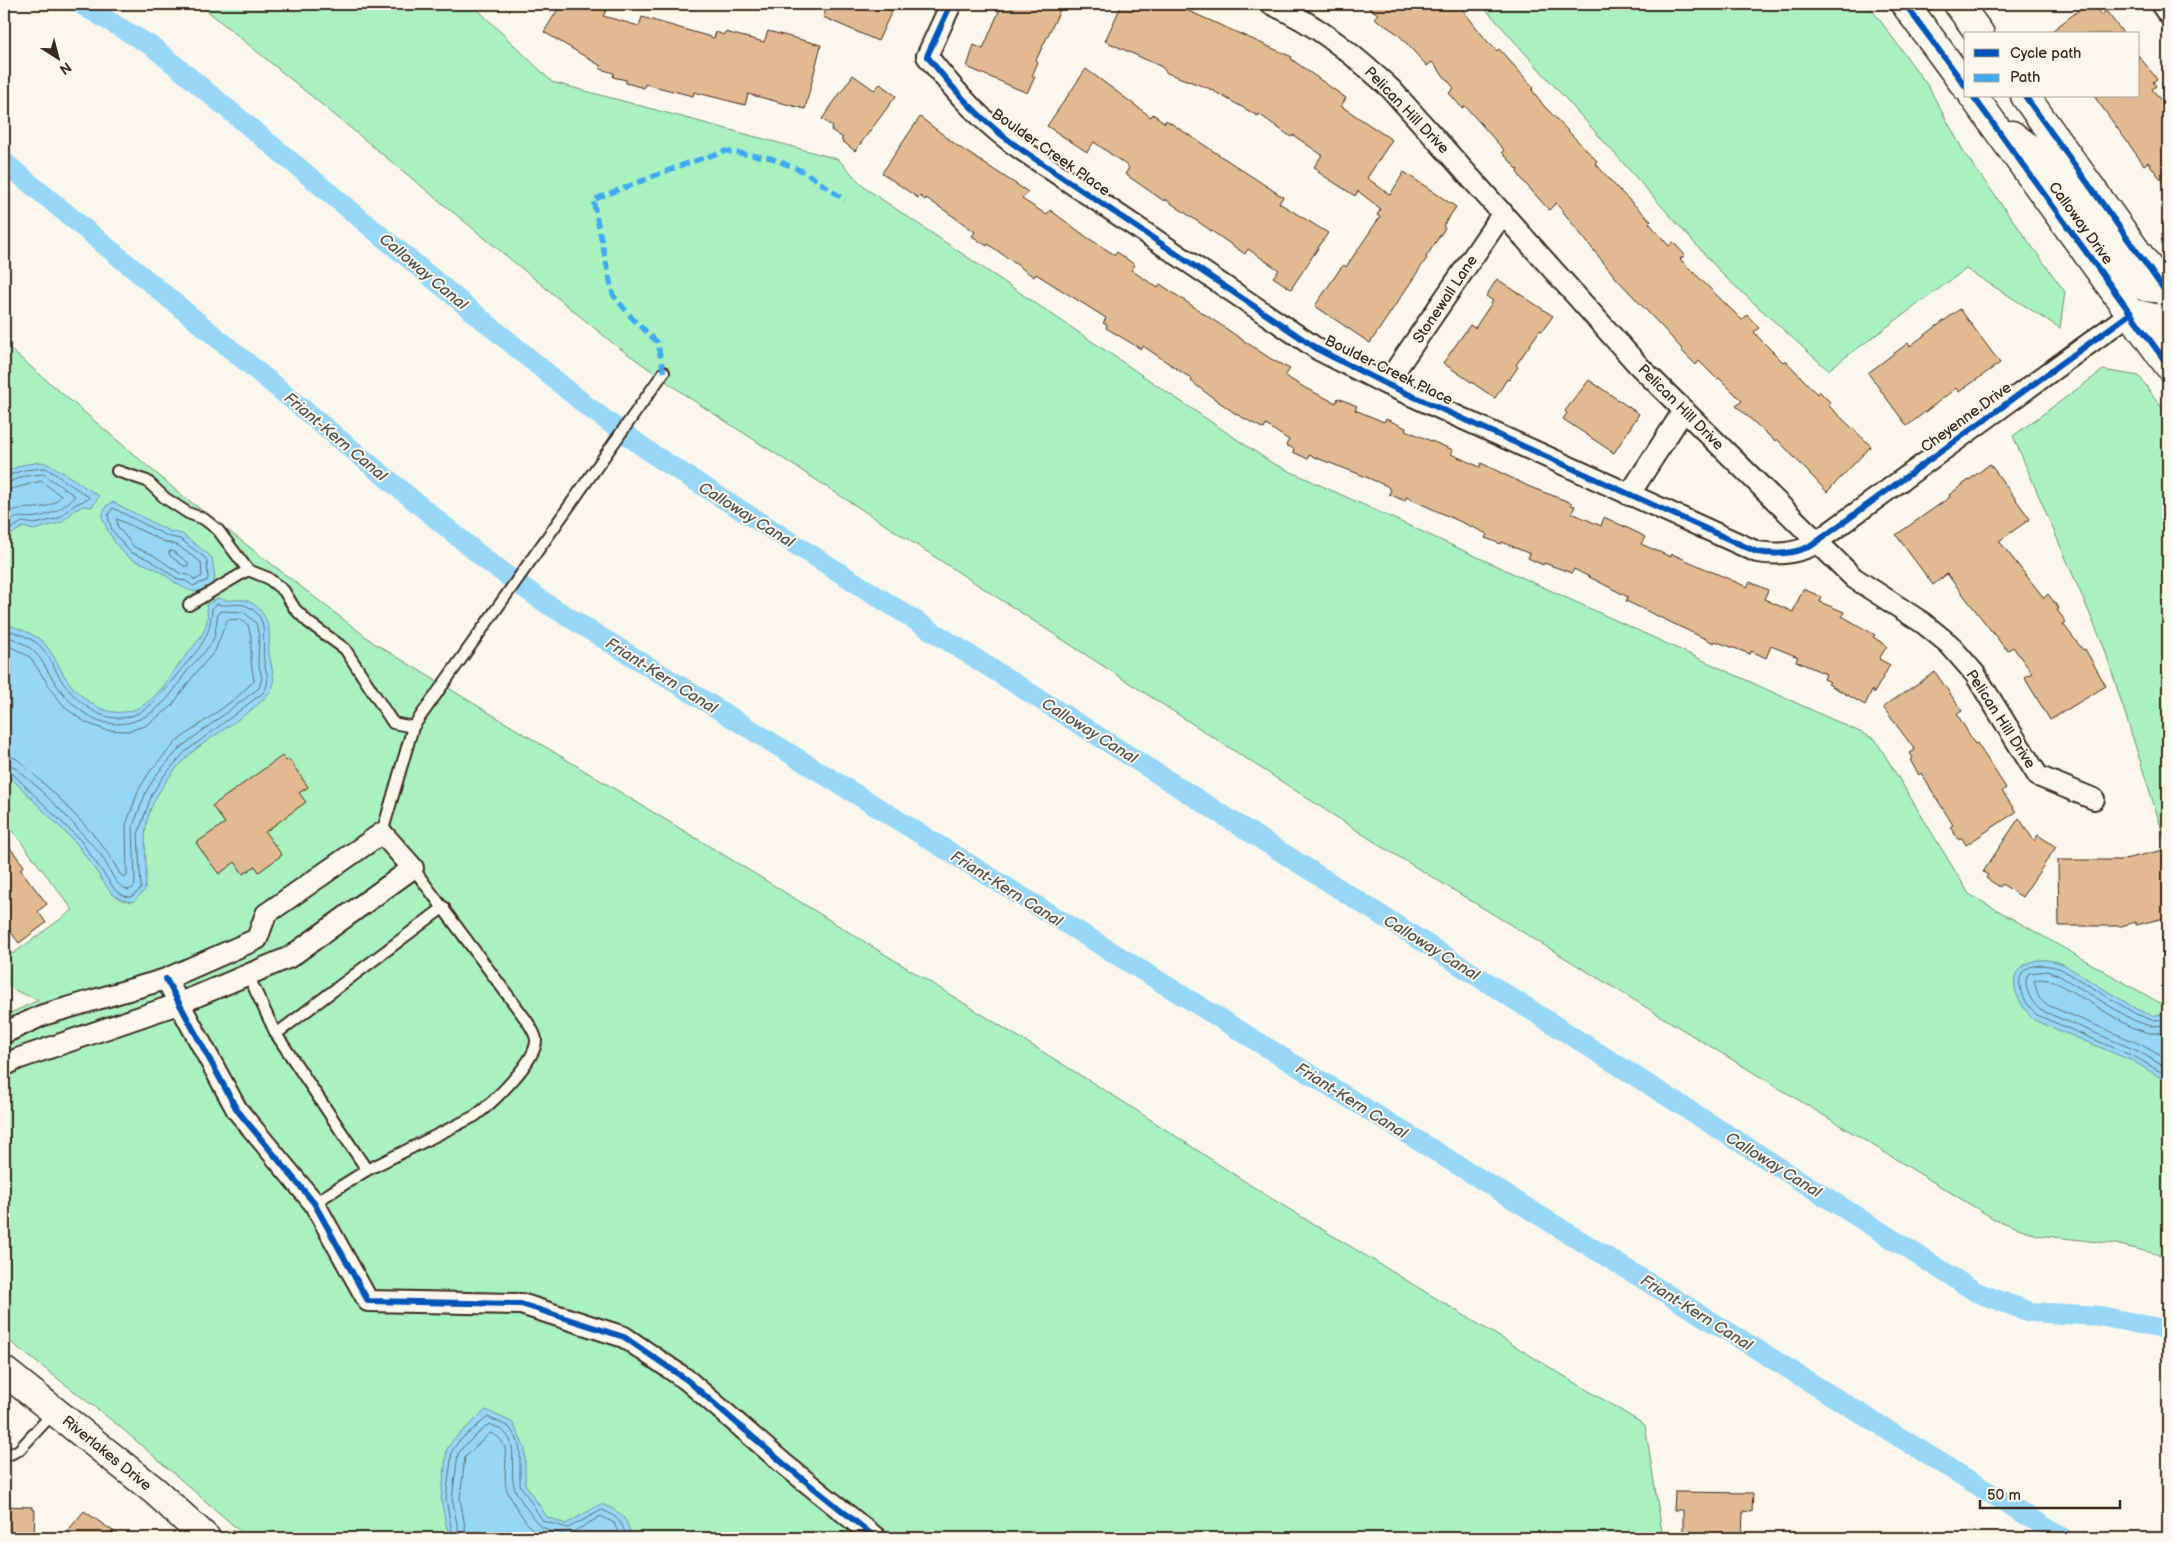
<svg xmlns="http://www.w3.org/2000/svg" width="2172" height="1542" viewBox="0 0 2172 1542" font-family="'Balsamiq Sans',sans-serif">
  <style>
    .green { fill: #a9f1bf; stroke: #728e6e }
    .water { fill: #96d7f8; stroke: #7292a1 }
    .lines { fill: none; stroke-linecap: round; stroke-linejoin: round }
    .shore { stroke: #5f6f75; stroke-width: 1 }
    .canal { stroke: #96d7f8; stroke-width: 20 }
    .building { fill: #e3bb93; stroke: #3b2a1e }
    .lane-casing { stroke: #3b2a1e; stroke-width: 14 }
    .street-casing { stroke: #3b2a1e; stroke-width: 24 }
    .secondary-casing { stroke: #3b2a1e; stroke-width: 31 }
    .lane { stroke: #fbf7ec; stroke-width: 10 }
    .street { stroke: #fbf7ec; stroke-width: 20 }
    .secondary { stroke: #fbf7ec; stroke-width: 28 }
    .quiet { stroke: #3fa9f5; stroke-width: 5; stroke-dasharray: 10 5; stroke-linecap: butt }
    .cycleway-casing { stroke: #fbf7ec; stroke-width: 9 }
    .cycleway { stroke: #0057b8; stroke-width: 6 }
    .labels { text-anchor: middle; stroke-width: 4; stroke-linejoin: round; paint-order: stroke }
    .street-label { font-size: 15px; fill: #3b2a1e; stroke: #fbf7ec }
    .water-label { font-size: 16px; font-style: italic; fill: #525554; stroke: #fbf7ec }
  </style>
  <rect width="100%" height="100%" fill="#fbf7ec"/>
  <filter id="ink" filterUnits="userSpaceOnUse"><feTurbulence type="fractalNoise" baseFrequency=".02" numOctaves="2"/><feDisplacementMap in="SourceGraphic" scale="10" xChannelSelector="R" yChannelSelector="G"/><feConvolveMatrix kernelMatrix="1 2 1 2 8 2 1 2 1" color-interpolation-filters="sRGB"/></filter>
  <g filter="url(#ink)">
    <g class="green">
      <polygon points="199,4 472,4 552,82 838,159 865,188 1272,463 1875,739 1969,894 2160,1003 2168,997 2168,1257 2116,1244 2037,1235 1994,1219 1381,846 688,397 614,344"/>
      <polygon points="1481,4 1868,4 1928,86 1965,154 2065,292 2060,328 1966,269 1828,370 1724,276"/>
      <path d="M4 344 178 492 374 643 760 877 1122 1101 1264 1194 1645 1425 1663 1538H248L119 1426 4 1337V1016L39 1000C9 988 4 991 4 955L14 953 73 910 4 820Z"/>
      <polygon points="2103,370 2139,376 2168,416 2168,849 2104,647 2013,436"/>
    </g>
    <g class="water">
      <path d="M41 462C54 464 85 488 99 496L92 507 84 506 75 510 62 522 34 530 23 527 4 539V473L22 465Z"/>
      <path d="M113 502 169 531 182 534 208 554 212 558 215 578 213 583C208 587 199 593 192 591 175 586 164 571 147 565 139 562 132 561 126 555 114 544 107 530 102 516L106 506Z"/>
      <path d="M218 598C230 604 238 596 250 602 266 611 271 628 269 644 267 658 276 672 273 686 268 705 205 739 189 755 177 767 166 780 158 794 136 832 150 852 145 890L133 902 122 900 112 894 77 844 4 771V623C16 628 36 634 44 643 55 656 61 673 71 685 96 714 127 724 156 695 167 684 174 669 184 658 197 642 212 628 206 605Z"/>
      <path d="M2038 960H2049L2063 964 2138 1010 2153 1015 2168 1014V1082L2133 1061 2034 1020C2014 999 2001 968 2038 960Z"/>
      <path d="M486 1410 513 1423 525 1449V1484L547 1517 566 1524 601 1504C622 1512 626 1517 632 1538H449L441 1500 447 1449 454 1439Z"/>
    </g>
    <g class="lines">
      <g class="shore">
        <polyline points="4,477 24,470 46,468 90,498 72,506 59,518 35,524 22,522 4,533"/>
        <path d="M4 484 25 476 43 474 75 496C67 506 51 515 37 517 21 520 21 512 4 525"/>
        <path d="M4 491 41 481 61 496C44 517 23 501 4 515"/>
        <polygon points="113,508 167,536 180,539 204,557 207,561 208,580 193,586 186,581 179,580 150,560 130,552 112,530 108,516"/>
        <polygon points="117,519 165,542 177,545 201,562 202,576 195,580 189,575 181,574 153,555 134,547 118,527"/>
        <polygon points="172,551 188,562 188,566 184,566 170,556 169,552"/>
        <path d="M4 629C16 633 32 637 41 647 52 659 57 676 67 688 105 732 140 726 172 681 193 652 210 646 212 608L217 604C228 607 238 602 247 606 271 617 261 642 264 662 266 674 271 680 264 692L185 752 163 777 152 794 138 834 141 889 131 897 124 896 115 890 81 841 9 770 4 768"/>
        <path d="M4 635C45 650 38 661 62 692 91 728 128 736 163 703 173 694 180 680 188 670 196 660 207 651 213 640 217 632 215 618 220 611L244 612 256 623 259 636 258 662 262 678 259 688 181 747 157 774 146 792 133 826 135 882 134 887 129 890C113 886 110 868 101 855 89 840 19 763 4 762"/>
        <polyline points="4,643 30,657 57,698 68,710 85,722 105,730 128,731 145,726 170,708 194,675 215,651 227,620 240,619 248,625 251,636 251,662 254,681 236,698 176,742 151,770 139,789 126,825 127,876 125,878 120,874 108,853 92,833 57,796 17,759 4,754"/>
        <path d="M2168 1019 2152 1020 2136 1014 2061 969C2015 954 2008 987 2037 1015L2135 1057 2168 1076"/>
        <path d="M2168 1025 2150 1026 2133 1020 2058 975 2047 971 2029 973C2021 986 2031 1001 2040 1010L2138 1051 2168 1069"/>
        <polyline points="2168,1033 2149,1033 2131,1027 2054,981 2041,979 2034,981 2039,998 2045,1004 2140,1044 2168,1060"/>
        <path d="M453 1538 446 1499 452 1451 458 1442 488 1417 509 1427 517 1439 520 1450V1485L543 1521 568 1528 602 1510C617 1516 622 1522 627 1538"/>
        <path d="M460 1538 452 1499 458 1454 463 1447 489 1424C524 1436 508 1459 514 1486 515 1493 536 1524 542 1527 549 1531 560 1534 568 1535L601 1516 614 1523 620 1538"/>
        <path d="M467 1538 460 1499 465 1457 490 1433C515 1441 502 1469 506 1487 508 1496 528 1527 536 1533 540 1536 546 1537 550 1538"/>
      </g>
      <g class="canal">
        <polyline points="80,4 153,47 588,407 654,455 1976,1292 2030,1312 2100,1316 2168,1330"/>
        <polyline points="4,162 492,565 544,602 2063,1538"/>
      </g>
    </g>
    <g class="building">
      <polygon points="561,4 610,4 603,16 639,26 642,17 714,38 716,32 724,35 725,32 764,42 768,31 821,45 805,109 748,94 745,105 694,92 693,96 645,84 644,88 626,83 626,80 613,77 614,73 600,69 601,66 544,32"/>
      <polygon points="829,4 895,4 878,41 823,17"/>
      <polygon points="1002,4 1063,4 1036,60 1038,62 1032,76 1035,77 1027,93 967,67 974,45 983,49"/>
      <polygon points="1122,4 1173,4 1292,57 1291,59 1346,98 1341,106 1392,140 1367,178 1390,195 1404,172 1456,207 1443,226 1445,228 1426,257 1427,258 1370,343 1315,306 1340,269 1344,265 1346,267 1380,217 1377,215 1381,209 1358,191 1355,196 1318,172 1319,170 1314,167 1322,155 1293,135 1291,137 1259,114 1258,116 1208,88 1167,73 1162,67 1105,41"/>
      <polygon points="1363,4 1458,4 1487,41 1497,51 1499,49 1534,88 1532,90 1544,106 1597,161 1595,163 1619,190 1651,221 1649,223 1669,246 1673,242 1685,255 1680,259 1742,320 1747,315 1759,328 1754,332 1759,338 1783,362 1785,360 1817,394 1819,391 1831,403 1829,406 1871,446 1827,492 1777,439 1775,441 1736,406 1742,401 1719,378 1717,379 1699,361 1696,365 1681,350 1682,349 1663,328 1615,277 1556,203 1549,210 1524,182 1517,172 1518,170 1502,152 1504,150 1465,106 1462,108 1449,93 1454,88 1432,62 1427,66 1398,34 1374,18 1378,14"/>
      <polygon points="2087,4 2092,4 2101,15 2106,11 2124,34 2048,34"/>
      <polygon points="2138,55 2157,79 2153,82 2156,86 2152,89 2168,110 2168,189 2148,162 2144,165 2094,96 2138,96"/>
      <polygon points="1086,69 1151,117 1153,114 1165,123 1166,120 1283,197 1279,203 1328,233 1291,289 1273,277 1279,270 1248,249 1245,254 1165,199 1164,201 1125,174 1129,168 1126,165 1094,142 1087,152 1047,126"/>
      <polygon points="853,75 874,90 880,84 896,96 855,151 841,140 843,138 831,130 833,127 822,119"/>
      <polygon points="920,117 959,147 1028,192 1022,199 1047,215 1050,210 1088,238 1115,255 1117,252 1135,265 1131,270 1158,288 1160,284 1271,359 1290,369 1285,376 1307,389 1336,403 1338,398 1357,406 1355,410 1384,422 1386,419 1406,428 1405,430 1453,450 1451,454 1480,467 1481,463 1530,487 1572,503 1571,505 1575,506 1572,513 1601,526 1604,517 1640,534 1645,537 1641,544 1671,557 1672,554 1747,587 1750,582 1768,590 1764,599 1793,612 1803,589 1822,597 1820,602 1844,612 1842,616 1875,635 1873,637 1887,646 1879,659 1890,665 1874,693 1872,690 1865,705 1828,684 1830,682 1824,679 1826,674 1796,661 1798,657 1771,646 1766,658 1751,651 1750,654 1715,641 1714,643 1626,601 1628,597 1574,569 1572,573 1544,563 1543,565 1528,558 1530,554 1502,542 1501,544 1485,538 1487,534 1481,531 1406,497 1405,501 1389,494 1391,490 1387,486 1359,474 1309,455 1308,459 1293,452 1294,449 1286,445 1289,440 1266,425 1264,429 1236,414 1205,392 1191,381 1192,379 1143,346 1141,349 1106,328 1107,325 1103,323 1106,318 1036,274 1034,277 988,244 987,246 972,236 975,232 950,214 926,198 925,200 920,196 918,198 882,173"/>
      <polygon points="1497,279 1553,316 1542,331 1540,330 1516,365 1518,367 1509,380 1507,379 1495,398 1443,363 1470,325 1475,328 1493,301 1486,296"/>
      <polygon points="1960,309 2000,363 1959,392 1956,388 1907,426 1868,373 1908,343 1910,346"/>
      <polygon points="1589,380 1639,414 1614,453 1563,419 1567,413 1565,411"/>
      <polygon points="1990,464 2030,519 1999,541 2044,598 2048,594 2059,609 2057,610 2066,622 2063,624 2083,650 2085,649 2106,686 2050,720 2024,677 2032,673 2013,647 2008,650 2004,647 1947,574 1933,585 1896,535 1950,497 1949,495"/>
      <polygon points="1935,672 1962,711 1957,714 1975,744 1977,743 2006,788 2002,791 2016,812 1966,845 1962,838 1959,840 1950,827 1953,825 1921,773 1919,775 1910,760 1913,758 1910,753 1915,750 1883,707"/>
      <polygon points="282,756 286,761 289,759 308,787 299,793 306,802 265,832 282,855 259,872 255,866 243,874 235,862 219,874 196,843 225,823 212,806"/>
      <polygon points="2019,818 2034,841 2038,835 2056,847 2022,897 2002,884 2000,887 1986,878 1988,875 1983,872"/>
      <polygon points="4,840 24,866 20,869 47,904 38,911 46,923 19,943 4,923"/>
      <polygon points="2164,850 2168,869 2168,917 2136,925 2136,922 2121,926 2059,926 2058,860 2120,860"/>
      <polygon points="1675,1492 1753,1493 1752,1512 1743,1511 1742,1538 1683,1538 1683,1510 1674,1510"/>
      <polygon points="4,1506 32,1507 32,1510 35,1510 34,1538 4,1538"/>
      <polygon points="84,1511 123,1538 62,1538"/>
    </g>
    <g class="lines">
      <g class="lane-casing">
        <g id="lane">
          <polyline points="117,471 147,481 165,498 188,513 204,519 218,530 248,570 189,605"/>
          <polyline points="248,570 268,578 284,591 295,609 308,622 345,649 393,723 413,727"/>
          <polyline points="382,833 413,727 664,372"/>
          <polyline points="248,975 276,1034 367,1170"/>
          <polyline points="276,1034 444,907"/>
          <path d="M314 1203 367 1170 475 1116C491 1104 538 1060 536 1039 535 1033 530 1026 527 1021L413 868"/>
          <polyline points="4,1457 19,1450 54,1412"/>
        </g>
      </g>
      <g class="street-casing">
        <g id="street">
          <path d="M951 4 927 56C956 93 986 126 1025 152L1319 350 1386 384 1757 552C1777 555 1792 554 1811 546L2131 313"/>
          <path d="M1271 4C1317 24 1355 56 1391 89L1639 366 1854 578 1923 623 1949 644 1975 674 2038 776 2094 799"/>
          <polyline points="2161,4 2168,14"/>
          <polyline points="1386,384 1503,213"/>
          <polyline points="1629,495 1684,410"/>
          <polyline points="166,979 237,1110 314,1203 368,1301 521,1304 624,1337 687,1380 784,1464 876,1538"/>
          <polyline points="4,1033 43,1015 166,979 257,939 266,914 382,833 413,868 290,957 178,1004 17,1059 4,1066"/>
        </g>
      </g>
      <g class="secondary-casing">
        <g id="secondary">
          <polyline points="1905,4 1966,87"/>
          <polyline points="1958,4 1980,34"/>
          <polyline points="1973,96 2168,365"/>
          <polyline points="2025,96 2168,295"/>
          <polyline points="2012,135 2046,161 2129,277 2145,287 2164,289"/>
          <polyline points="2131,313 2154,318 2168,327"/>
          <polyline points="4,1371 156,1492 206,1538"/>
        </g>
      </g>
      <use href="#lane" class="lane"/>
      <use href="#street" class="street"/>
      <use href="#secondary" class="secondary"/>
      <polyline class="quiet" points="664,372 657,342 633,319 613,295 593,200 682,165 725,151 771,158 805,172 845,200"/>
      <g class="cycleway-casing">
        <g id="cycleway">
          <path d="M951 4 927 56C956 93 986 126 1025 152L1319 350 1386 384 1757 552C1777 555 1792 554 1811 546L2131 313"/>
          <polyline points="1905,4 1966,87"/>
          <polyline points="1973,96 2168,365"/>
          <polyline points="2025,96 2168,295"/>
          <polyline points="166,979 237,1110 314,1203 368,1301 521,1304 624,1337 687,1380 784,1464 876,1538"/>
        </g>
      </g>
      <use href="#cycleway" class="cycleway"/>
    </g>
  </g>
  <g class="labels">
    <g class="street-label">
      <text transform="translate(1407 110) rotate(46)" y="5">Pelican Hill Drive</text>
      <text transform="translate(1051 152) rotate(35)" y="5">Boulder Creek Place</text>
      <text transform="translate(2081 223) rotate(54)" y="5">Calloway Drive</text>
      <text transform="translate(1445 299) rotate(-56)" y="5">Stonewall Lane</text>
      <text transform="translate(1389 370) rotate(26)" y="5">Boulder Creek Place</text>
      <text transform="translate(1681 407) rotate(45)" y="5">Pelican Hill Drive</text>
      <text transform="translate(1966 417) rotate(-36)" y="5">Cheyenne Drive</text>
      <text transform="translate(2001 719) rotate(57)" y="5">Pelican Hill Drive</text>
      <text transform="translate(107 1453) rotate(39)" y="5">Riverlakes Drive</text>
    </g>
    <g class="water-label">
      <text transform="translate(424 271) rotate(40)" y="6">Calloway Canal</text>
      <text transform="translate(336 436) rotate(40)" y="6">Friant-Kern Canal</text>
      <text transform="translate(747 514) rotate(32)" y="6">Calloway Canal</text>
      <text transform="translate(662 675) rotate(32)" y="6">Friant-Kern Canal</text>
      <text transform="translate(1090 730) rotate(32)" y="6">Calloway Canal</text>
      <text transform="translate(1007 888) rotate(32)" y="6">Friant-Kern Canal</text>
      <text transform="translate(1432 947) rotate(32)" y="6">Calloway Canal</text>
      <text transform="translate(1352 1100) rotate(32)" y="6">Friant-Kern Canal</text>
      <text transform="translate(1774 1164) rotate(32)" y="6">Calloway Canal</text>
      <text transform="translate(1697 1312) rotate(32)" y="6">Friant-Kern Canal</text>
    </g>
  </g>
  <rect width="2172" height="1542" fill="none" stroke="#fbf7ec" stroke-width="20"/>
  <rect x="10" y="10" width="2152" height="1522" fill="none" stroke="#3b2a1e" stroke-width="2" filter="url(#ink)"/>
  <rect x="1964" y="32" width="175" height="65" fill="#fbf7ec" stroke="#aea59a"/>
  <rect x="1974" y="49" width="25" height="8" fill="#0057b8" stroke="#aea59a"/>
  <text x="2010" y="58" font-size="15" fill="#3b2a1e">Cycle path</text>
  <rect x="1974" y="74" width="25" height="8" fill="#3fa9f5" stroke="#aea59a"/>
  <text x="2010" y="82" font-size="15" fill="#3b2a1e">Path</text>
  <g transform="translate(58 58) rotate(144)" stroke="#fbf7ec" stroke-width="4" paint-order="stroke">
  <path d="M0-4L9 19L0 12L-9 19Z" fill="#3b2a1e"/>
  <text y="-8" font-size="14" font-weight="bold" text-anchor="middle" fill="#3b2a1e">N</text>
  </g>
  <path d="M1980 1500v8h140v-8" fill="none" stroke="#3b2a1e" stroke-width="2.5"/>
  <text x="1987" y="1500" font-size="15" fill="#3b2a1e" stroke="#fbf7ec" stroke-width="4" paint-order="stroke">50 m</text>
</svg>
